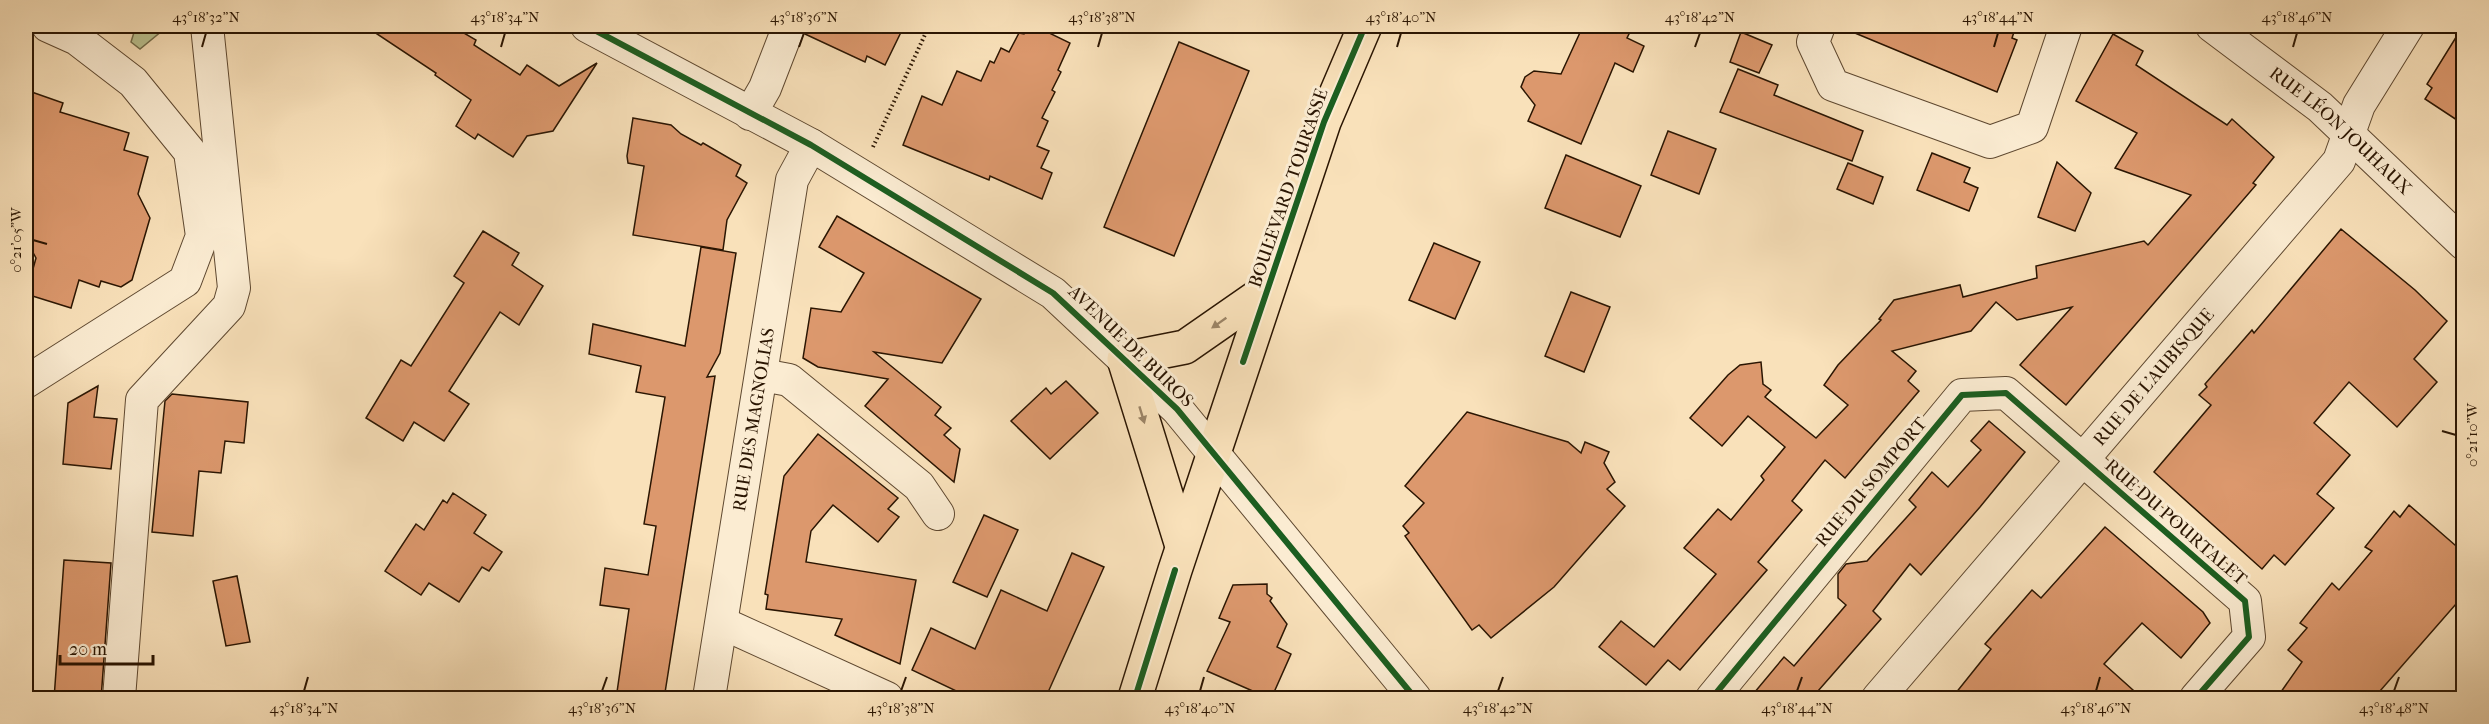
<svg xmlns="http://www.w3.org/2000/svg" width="2489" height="724" viewBox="0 0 2489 724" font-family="'IM FELL French Canon',serif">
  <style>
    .green { fill: #bbc391; stroke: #726c4a; stroke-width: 1.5 }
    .building { fill: #dc986d; stroke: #2a1502; stroke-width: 1.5 }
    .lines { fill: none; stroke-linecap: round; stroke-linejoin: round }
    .minor-casing { stroke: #5e4830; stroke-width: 34 }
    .major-casing { stroke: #2a1502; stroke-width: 36 }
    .path { stroke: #2a1502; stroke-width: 4; stroke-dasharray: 1.5 3; stroke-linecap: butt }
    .minor { stroke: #fbecd2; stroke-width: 32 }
    .major { stroke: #f9e1ba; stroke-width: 33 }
    .cycleway-casing { stroke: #fbecd2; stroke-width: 10 }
    .cycleway { stroke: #1b5e20; stroke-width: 6 }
    .oneway { fill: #9c8567 }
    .ticks { fill: none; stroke: #2a1502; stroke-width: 2 }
    .labels { text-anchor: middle; stroke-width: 6; stroke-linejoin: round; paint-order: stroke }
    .street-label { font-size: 18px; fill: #2a1502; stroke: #fbecd2 }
    .neatline { fill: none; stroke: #2a1502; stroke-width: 2 }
    .ticks-label { font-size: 15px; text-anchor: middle; fill: #2a1502 }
  </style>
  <rect width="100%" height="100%" fill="#f9e1ba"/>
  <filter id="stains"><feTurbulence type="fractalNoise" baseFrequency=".00333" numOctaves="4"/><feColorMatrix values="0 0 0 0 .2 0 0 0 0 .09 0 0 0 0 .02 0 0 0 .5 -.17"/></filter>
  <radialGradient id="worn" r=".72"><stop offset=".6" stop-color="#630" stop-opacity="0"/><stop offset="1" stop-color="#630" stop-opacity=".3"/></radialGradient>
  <polygon class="green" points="136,26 168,26 140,49 131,42"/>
  <g class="building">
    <polygon points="365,26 452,26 476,40 474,45 520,75 527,65 559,86 597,63 553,131 527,136 513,157 478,134 475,139 456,126 471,100 435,75 436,73"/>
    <polygon points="807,26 904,26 885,65 867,56 865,62 805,34"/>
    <polygon points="1027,26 1035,26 1070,43 1058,70 1061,72 1052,90 1055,92 1042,118 1048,121 1037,146 1049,151 1041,168 1052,173 1042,199 990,176 989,180 903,145 922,96 942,105 957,71 981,81 990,61 994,63 1001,48 1009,52 1019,33 1024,34"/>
    <polygon points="1583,26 1633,26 1627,38 1644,46 1633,72 1615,63 1581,144 1528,121 1535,105 1521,87 1525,77 1534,71 1561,74"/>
    <polygon points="1838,26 2016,26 2012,38 2017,40 1997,92"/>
    <polygon points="2463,26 2463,124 2425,99 2432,88 2427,84"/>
    <polygon points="1741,32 1772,45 1759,73 1730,62"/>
    <polygon points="2113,34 2143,51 2136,65 2227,125 2232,119 2274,157 2253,183 2256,185 2066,405 2020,365 2072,307 2017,320 1996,302 1971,331 1892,351 1916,371 1908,381 1919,391 1845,478 1825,460 1792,501 1802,510 1758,562 1767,570 1680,670 1668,660 1646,685 1599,647 1621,621 1654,647 1716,574 1684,548 1718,509 1731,520 1764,480 1761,476 1785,447 1748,416 1722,446 1690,418 1728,375 1740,365 1761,362 1763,384 1771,390 1765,397 1816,438 1848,405 1824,385 1838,365 1881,320 1879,319 1894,300 1960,285 1963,297 2037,278 2036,266 2144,241 2148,245 2191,195 2115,168 2137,133 2076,101"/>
    <polygon points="1179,42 1249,71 1174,256 1104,227"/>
    <polygon points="1738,69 1778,85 1774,95 1863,131 1852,161 1720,112"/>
    <polygon points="26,90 63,103 60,112 129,133 124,150 148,157 138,194 150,218 132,280 121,287 101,281 99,287 79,280 71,308 26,294 36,258 26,240"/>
    <polygon points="633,118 671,125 681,134 701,145 703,143 741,165 736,176 747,183 727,220 723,250 633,235 644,166 628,163 627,156"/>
    <polygon points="1668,131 1716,149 1699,194 1651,175"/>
    <polygon points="1932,153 1970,168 1964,182 1978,188 1969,211 1917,190"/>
    <polygon points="1566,155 1641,186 1620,237 1545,208"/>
    <polygon points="2057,162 2091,193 2075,231 2038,217"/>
    <polygon points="1848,163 1883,177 1873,204 1837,189"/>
    <polygon points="837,216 981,299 942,363 874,352 941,407 935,415 951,428 944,435 960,449 954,482 865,406 888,379 818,367 803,358 811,308 841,312 864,273 819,247"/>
    <polygon points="2341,229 2415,290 2447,321 2414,359 2437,382 2397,427 2349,382 2314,423 2350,455 2317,494 2334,508 2285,565 2274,555 2262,569 2154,472 2211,405 2199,395 2207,387 2205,384 2252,330 2254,333"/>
    <polygon points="483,231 519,253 512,265 543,286 519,325 500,312 449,391 469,404 444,441 414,422 403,441 366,418 401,360 411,366 464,283 454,276"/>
    <polygon points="1434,243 1480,262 1455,319 1409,300"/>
    <polygon points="701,247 736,253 720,353 707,377 715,376 664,699 616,699 629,609 600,605 605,568 648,575 656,526 644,524 665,397 636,392 641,366 589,354 593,324 685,346"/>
    <polygon points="1571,292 1610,307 1584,372 1545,356"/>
    <polygon points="1066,381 1098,413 1050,459 1011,421 1046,388 1051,394"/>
    <polygon points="98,386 94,417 117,419 111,469 63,464 68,403"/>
    <polygon points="172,394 248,402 244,443 225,441 221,473 199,471 193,536 152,532 165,401"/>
    <polygon points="1467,412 1568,442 1581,453 1585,442 1609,452 1604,463 1615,482 1607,489 1625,506 1554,587 1491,638 1479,625 1472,630 1405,536 1409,533 1403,526 1424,503 1405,486"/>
    <polygon points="1989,421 2025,452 1980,507 1921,575 1910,564 1873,611 1881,619 1811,699 1749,699 1784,657 1794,666 1846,605 1838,598 1838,574 1846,564 1867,561 1916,507 1909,500 1932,472 1948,487 1981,450 1971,441"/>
    <polygon points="818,434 898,498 888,509 899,517 878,542 833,505 811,531 806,562 916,580 900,664 835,635 842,619 766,609 768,595 765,594 784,476"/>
    <polygon points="453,493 486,515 474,533 502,552 489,571 482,567 459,602 429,583 421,595 385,571 416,524 424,530 443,500 447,503"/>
    <polygon points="2409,505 2463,552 2463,596 2373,699 2276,699 2302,662 2288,650 2307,628 2300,623 2332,583 2339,590 2372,551 2365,547 2394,511 2400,517"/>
    <polygon points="984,515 1018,530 987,597 953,582"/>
    <polygon points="2105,527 2203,612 2210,623 2181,658 2142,623 2104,664 2143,699 1951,699 1991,649 1985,644 2032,590 2041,598"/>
    <polygon points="1072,553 1104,567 1045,699 973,699 912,670 931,628 975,649 1001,590 1047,611"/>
    <polygon points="64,560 111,563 101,699 54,699"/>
    <polygon points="237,576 250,642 226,646 213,581"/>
    <polygon points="1267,584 1267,594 1272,598 1270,601 1287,624 1277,647 1291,654 1271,699 1207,671 1230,622 1219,618 1233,585"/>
  </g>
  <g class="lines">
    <g class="minor-casing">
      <g id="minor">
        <polyline points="587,26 811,145 1053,293 1177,409 1415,698"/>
        <polyline points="1819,26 1813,42 1833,85 1990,142 2032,127 2066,26"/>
        <path id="s1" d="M2212 26 2320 107 2464 244"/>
        <polyline points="750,114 765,88 789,26"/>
        <polyline points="762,375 789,380 919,486 938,514"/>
        <polyline points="26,382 185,281 202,236 190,152 133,82 77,39 48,26"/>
        <polyline points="722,623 887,698"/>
        <polyline points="119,698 142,400 229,306 234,288 207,26"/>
        <path id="s2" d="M709 698 792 180 811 145"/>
        <polyline points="1712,698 1962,395 2006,393 2245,601 2249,637 2196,698"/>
        <path id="s3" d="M1878 698 2339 161 2359 105 2408 26"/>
      </g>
    </g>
    <g class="major-casing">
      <g id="major">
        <polyline points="1182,546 1124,359 1185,347 1267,290"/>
        <polyline points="1135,698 1175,570 1324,122 1365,26"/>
      </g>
    </g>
    <polyline class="path" points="873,147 929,26"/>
    <use href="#minor" class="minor"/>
    <use href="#major" class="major"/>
    <g class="cycleway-casing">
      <g id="cycleway">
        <polyline points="587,26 811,145 1053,293 1177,409 1415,698"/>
        <polyline points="1243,362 1324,122 1365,26"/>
        <polyline points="1135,698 1175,570"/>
        <polyline points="1712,698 1962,395 2006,393 2245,601 2249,637 2196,698"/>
      </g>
    </g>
    <use href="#cycleway" class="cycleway"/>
  </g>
  <defs><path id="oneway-solid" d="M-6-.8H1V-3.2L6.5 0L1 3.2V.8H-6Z" transform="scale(1.5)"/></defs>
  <g class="oneway">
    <use href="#oneway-solid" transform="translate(1219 323) rotate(145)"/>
    <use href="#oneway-solid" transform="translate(1142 415) rotate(73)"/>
  </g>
  <path class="ticks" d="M202 47 206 33M501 47 505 33M799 47 804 33M1098 47 1102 33M1397 47 1401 33M1695 47 1700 33M1994 47 1998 33M2293 47 2297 33M33 240 47 244M2442 431 2456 435M304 691 308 677M602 691 607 677M901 691 906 677M1200 691 1204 677M1498 691 1503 677M1797 691 1802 677M2096 691 2100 677M2394 691 2399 677"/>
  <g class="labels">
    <g class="street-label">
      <text dy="6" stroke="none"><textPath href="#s1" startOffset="166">RUE LÉON JOUHAUX</textPath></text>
      <text transform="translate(1288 188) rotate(-71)" y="6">BOULEVARD TOURASSE</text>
      <text transform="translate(1131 346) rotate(44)" y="6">AVENUE DE BUROS</text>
      <text dy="6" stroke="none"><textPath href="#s3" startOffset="423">RUE DE L'AUBISQUE</textPath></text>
      <text dy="6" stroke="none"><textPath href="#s2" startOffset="282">RUE DES MAGNOLIAS</textPath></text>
      <text transform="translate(1871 482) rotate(-50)" y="6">RUE DU SOMPORT</text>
      <text transform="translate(2176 522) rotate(41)" y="6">RUE DU POURTALET</text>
    </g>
  </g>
  <rect width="2489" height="724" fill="none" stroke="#f9e1ba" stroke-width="66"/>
  <path d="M60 655v9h93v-9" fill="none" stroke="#2a1502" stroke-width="3"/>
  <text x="69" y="655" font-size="18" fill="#2a1502" stroke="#fbecd2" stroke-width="4.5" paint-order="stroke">20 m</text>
  <rect x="33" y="33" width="2423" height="658" class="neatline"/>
  <g class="ticks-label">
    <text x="206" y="22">43°18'32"N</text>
    <text x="505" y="22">43°18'34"N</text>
    <text x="804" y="22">43°18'36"N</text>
    <text x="1102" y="22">43°18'38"N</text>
    <text x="1401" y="22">43°18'40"N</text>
    <text x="1700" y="22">43°18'42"N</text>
    <text x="1998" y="22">43°18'44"N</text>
    <text x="2297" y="22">43°18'46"N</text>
    <text transform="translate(16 240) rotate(-90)" y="5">0°21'05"W</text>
    <text transform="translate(2472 435) rotate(-90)" y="5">0°21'10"W</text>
    <text x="304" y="713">43°18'34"N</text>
    <text x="602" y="713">43°18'36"N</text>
    <text x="901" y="713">43°18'38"N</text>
    <text x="1200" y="713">43°18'40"N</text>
    <text x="1498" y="713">43°18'42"N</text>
    <text x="1797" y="713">43°18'44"N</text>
    <text x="2096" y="713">43°18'46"N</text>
    <text x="2394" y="713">43°18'48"N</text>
  </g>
  <rect width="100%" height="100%" filter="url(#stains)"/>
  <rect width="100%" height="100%" fill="url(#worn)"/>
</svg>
